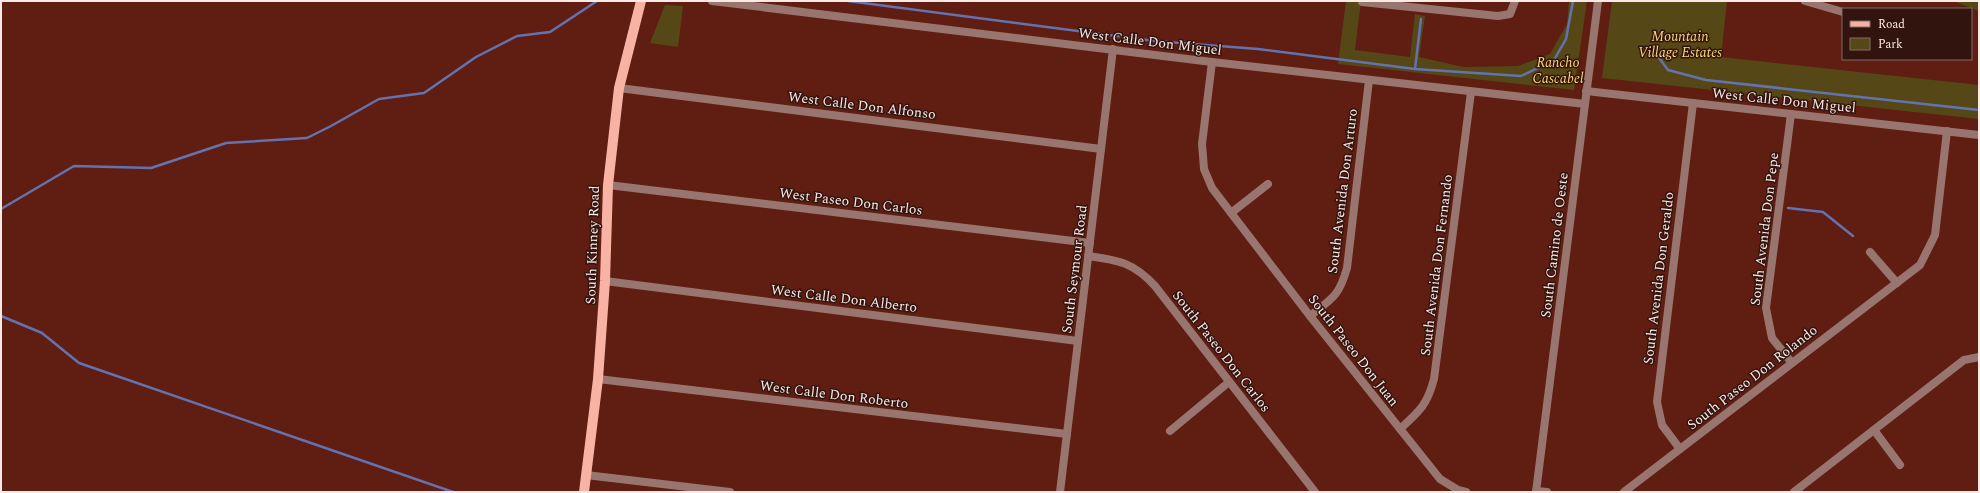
<svg xmlns="http://www.w3.org/2000/svg" width="1980" height="493" viewBox="0 0 1980 493" font-family="Spectral,serif">
  <style>
    .green { fill: #564716 }
    .lines { fill: none; stroke-linecap: round; stroke-linejoin: round }
    .stream { stroke: #6373b1; stroke-width: 2.5 }
    .minor { stroke: #98766f; stroke-width: 8 }
    .major { stroke: #f9b3a5; stroke-width: 10 }
    .labels { text-anchor: middle; stroke-width: 3; stroke-linejoin: round; paint-order: stroke }
    .park-label { font-size: 14px; font-style: italic; fill: #fbda72; stroke: #32140f }
    .street-label { font-size: 14px; fill: #fbe9e5; stroke: #32140f }
  </style>
  <rect width="100%" height="100%" fill="#601d12"/>
  <g class="green">
    <polygon points="1346,1 1361,1 1355,50 1410,57 1415,14 1425,16 1419,57 1463,67 1518,66 1550,54 1567,24 1569,1 1587,1 1574,90 1338,64"/>
    <polygon points="1612,1 1727,1 1721,57 1979,85 1979,119 1602,78"/>
    <polygon points="1953,1 1979,1 1979,11"/>
    <polygon points="665,5 683,6 678,47 650,43"/>
  </g>
  <g class="lines">
    <g class="stream">
      <polyline points="848,1 1155,41 1258,49 1415,69 1521,76 1554,60 1566,39 1573,1"/>
      <polyline points="1654,51 1668,70 1706,80 1979,110"/>
      <polyline points="1415,69 1421,19"/>
      <polyline points="1788,208 1823,212 1853,236"/>
      <polyline points="1,209 74,166 151,168 226,143 307,138 331,126 379,99 424,93 476,57 517,36 550,32 597,1"/>
      <polyline points="1,316 42,333 79,363 453,492"/>
    </g>
    <g class="minor">
      <polyline points="712,1 1212,62 1585,104"/>
      <polyline points="1805,1 1843,12"/>
      <polyline points="1362,2 1498,16 1510,14 1515,1"/>
      <polyline points="1212,62 1202,144 1204,169 1212,188 1310,316 1440,479 1458,490 1466,492"/>
      <polyline points="619,88 1101,149"/>
      <polyline points="1586,91 1979,135"/>
      <polyline points="1791,114 1766,308 1772,338 1792,363"/>
      <polyline points="608,185 1090,243"/>
      <polyline points="1231,213 1268,184"/>
      <polyline points="1870,252 1897,283"/>
      <path d="M1088 256C1119 260 1134 263 1155 286L1315 492"/>
      <polyline points="605,281 1078,341"/>
      <path d="M1310 316C1333 298 1339 296 1347 268L1369 80"/>
      <polyline points="598,379 1067,434"/>
      <path d="M1400 429C1420 411 1427 405 1434 379L1471 92"/>
      <polyline points="1874,430 1900,465"/>
      <polyline points="1170,431 1229,382"/>
      <polyline points="1680,449 1662,425 1657,402 1693,103"/>
      <polyline points="586,475 730,492"/>
      <polyline points="1536,491 1547,492"/>
      <polyline points="1060,492 1113,49"/>
      <polyline points="1536,492 1598,1"/>
      <polyline points="1624,492 1920,265 1935,235 1947,131"/>
      <polyline points="1794,492 1964,360 1979,357"/>
    </g>
    <polyline class="major" points="584,492 598,379 605,281 608,185 619,88 641,1"/>
  </g>
  <g class="labels">
    <g class="park-label">
      <text x="1680" y="41">Mountain<tspan x="1680" dy="16">Village Estates</tspan></text>
      <text x="1558" y="67">Rancho<tspan x="1558" dy="16">Cascabel</tspan></text>
    </g>
    <g class="street-label">
      <text transform="translate(1150 41) rotate(7)" y="5">West Calle Don Miguel</text>
      <text transform="translate(1784 100) rotate(6)" y="5">West Calle Don Miguel</text>
      <text transform="translate(862 105) rotate(7)" y="5">West Calle Don Alfonso</text>
      <text transform="translate(1342 191) rotate(-83)" y="5">South Avenida Don Arturo</text>
      <text transform="translate(851 201) rotate(7)" y="5">West Paseo Don Carlos</text>
      <text transform="translate(1764 229) rotate(-83)" y="5">South Avenida Don Pepe</text>
      <text transform="translate(592 245) rotate(-88)" y="5">South Kinney Road</text>
      <text transform="translate(1554 245) rotate(-83)" y="5">South Camino de Oeste</text>
      <text transform="translate(1436 265) rotate(-83)" y="5">South Avenida Don Fernando</text>
      <text transform="translate(1074 269) rotate(-83)" y="5">South Seymour Road</text>
      <text transform="translate(1658 278) rotate(-83)" y="5">South Avenida Don Geraldo</text>
      <text transform="translate(844 298) rotate(7)" y="5">West Calle Don Alberto</text>
      <text transform="translate(1354 350) rotate(52)" y="5">South Paseo Don Juan</text>
      <text transform="translate(1222 351) rotate(52)" y="5">South Paseo Don Carlos</text>
      <text transform="translate(1752 377) rotate(-38)" y="5">South Paseo Don Rolando</text>
      <text transform="translate(834 394) rotate(7)" y="5">West Calle Don Roberto</text>
    </g>
  </g>
  <rect width="1980" height="493" fill="none" stroke="#fbe9e5" stroke-width="4"/>
  <rect x="1842" y="8" width="130" height="52" fill="#32140f" stroke="#826965"/>
  <rect x="1850" y="21" width="20" height="6" fill="#f9b3a5" stroke="#826965"/>
  <text x="1878" y="28" font-size="12" fill="#fbe9e5">Road</text>
  <rect x="1850" y="38" width="20" height="12" fill="#564716" stroke="#826965"/>
  <text x="1878" y="48" font-size="12" fill="#fbe9e5">Park</text>
</svg>
